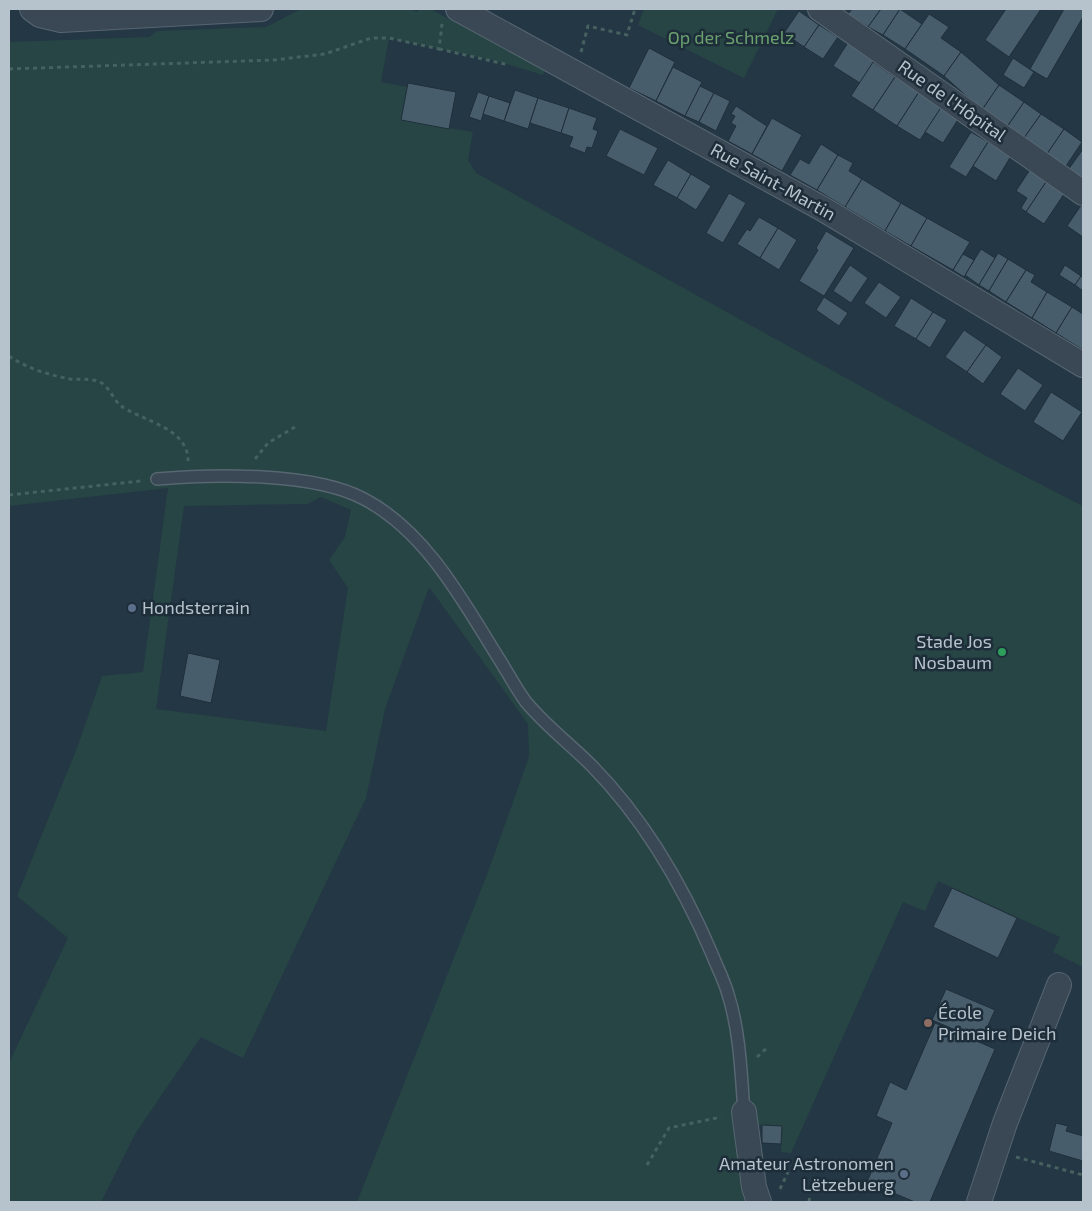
<svg xmlns="http://www.w3.org/2000/svg" width="1092" height="1211" viewBox="0 0 1092 1211" font-family="'Exo 2',sans-serif">
  <style>
    .green { fill: #264544; fill-rule: evenodd }
    .building { fill: #485d6b; stroke: #1f2f3b }
    .lines { fill: none; stroke-linecap: round; stroke-linejoin: round }
    .lane-casing { stroke: #576671; stroke-width: 14 }
    .street-casing { stroke: #576671; stroke-width: 26 }
    .path { stroke: #456160; stroke-width: 3; stroke-dasharray: 4 4; stroke-linecap: butt }
    .lane { stroke: #394854; stroke-width: 11 }
    .street { stroke: #394854; stroke-width: 24 }
    .service-dot { fill: #5c6f8a; stroke: #1d2d39; stroke-width: 2 }
    .leisure-dot { fill: #2e9e5b; stroke: #1d2d39; stroke-width: 2 }
    .education-dot { fill: #8d6e63; stroke: #1d2d39; stroke-width: 2 }
    .labels { text-anchor: middle; stroke-width: 5; stroke-linejoin: round; paint-order: stroke }
    .park-label { font-size: 18px; fill: #6ba16f; stroke: #1d2d39 }
    .street-label { font-size: 18px; fill: #b6c3cd; stroke: #1d2d39 }
    .poi-label { font-size: 18px; fill: #b6c3cd; stroke: #1d2d39; text-anchor: start }
  </style>
  <rect width="100%" height="100%" fill="#243744"/>
  <g class="green">
    <path d="M301 9H410L417 12 419 9H430L545 69 543 75 497 61 389 38 381 82 407 87 401 120 473 132 468 160 476 173 999 463 1083 506V967L1053 952 1060 937 938 881 925 911 903 902 791 1153 781 1152 782 1126 756 1125 747 1202H357L488 872 529 757 528 724 429 587 385 709 366 798 243 1058 201 1037 135 1134 101 1202H9V1063L68 938 17 896 77 748 102 676 143 672 168 488 9 506V42L149 37 157 31 266 27ZM321 497 351 510 345 537 329 560 348 588 326 731 156 709 184 506 307 504Z"/>
    <polygon points="644,9 778,9 744,78 638,25"/>
  </g>
  <g class="building">
    <polygon points="852,9 881,9 868,27 848,14"/>
    <polygon points="881,9 900,9 883,35 868,27"/>
    <polygon points="900,9 922,24 905,49 883,35"/>
    <polygon points="1006,9 1041,9 1009,57 985,40"/>
    <polygon points="1064,9 1083,9 1083,17 1047,79 1030,69"/>
    <polygon points="799,11 819,25 804,47 784,33"/>
    <polygon points="929,14 949,27 941,38 961,52 944,76 905,49"/>
    <polygon points="819,25 838,37 823,59 804,47"/>
    <polygon points="849,41 876,58 860,83 833,66"/>
    <polygon points="649,48 675,62 656,101 629,88"/>
    <polygon points="961,52 999,85 982,110 944,76"/>
    <polygon points="1013,58 1034,72 1024,88 1003,75"/>
    <polygon points="873,62 895,77 873,110 851,96"/>
    <polygon points="673,67 702,82 685,116 656,101"/>
    <polygon points="895,77 919,92 897,126 873,110"/>
    <polygon points="408,83 456,92 449,129 401,120"/>
    <polygon points="999,85 1024,102 1007,127 982,110"/>
    <polygon points="700,86 714,93 699,122 685,116"/>
    <polygon points="515,90 538,98 528,129 504,121"/>
    <polygon points="478,92 489,96 481,121 469,117"/>
    <polygon points="919,92 942,106 920,140 897,126"/>
    <polygon points="714,93 730,101 716,131 699,122"/>
    <polygon points="489,96 510,103 504,121 483,114"/>
    <polygon points="538,98 569,108 561,133 530,123"/>
    <polygon points="1024,102 1041,114 1024,138 1007,127"/>
    <polygon points="736,106 767,126 752,154 728,141 736,126 731,123 735,116 731,114"/>
    <polygon points="942,106 959,118 943,143 925,132"/>
    <polygon points="569,108 597,118 593,129 598,131 592,148 587,147 585,153 569,147 573,137 561,133"/>
    <polygon points="1041,114 1064,129 1047,154 1024,138"/>
    <polygon points="772,118 802,135 782,171 752,154"/>
    <polygon points="620,129 658,148 644,175 606,156"/>
    <polygon points="1064,129 1082,142 1066,166 1047,154"/>
    <polygon points="971,132 988,142 966,177 949,167"/>
    <polygon points="988,142 1011,156 996,181 973,166"/>
    <polygon points="821,144 838,155 817,190 790,175 800,159 809,164"/>
    <polygon points="1083,149 1083,180 1068,170"/>
    <polygon points="838,155 853,163 849,171 862,179 845,207 817,190"/>
    <polygon points="668,160 691,174 677,198 653,185"/>
    <polygon points="1031,168 1048,179 1026,212 1021,208 1027,198 1016,191"/>
    <polygon points="691,174 711,186 696,210 677,198"/>
    <polygon points="862,179 901,203 885,231 845,207"/>
    <polygon points="1048,179 1066,191 1044,224 1026,212"/>
    <polygon points="729,193 746,203 723,243 706,233"/>
    <polygon points="901,203 927,218 911,246 885,231"/>
    <polygon points="1082,204 1083,205 1083,237 1067,226"/>
    <polygon points="759,217 778,228 760,258 737,244 747,229 750,231"/>
    <polygon points="927,218 970,242 953,270 911,246"/>
    <polygon points="778,228 797,240 779,270 760,258"/>
    <polygon points="826,231 854,248 824,296 799,281 818,250 816,248"/>
    <polygon points="981,249 995,258 979,285 965,275"/>
    <polygon points="998,253 1008,259 989,291 979,285"/>
    <polygon points="963,254 974,260 964,277 953,270"/>
    <polygon points="1008,259 1026,270 1006,302 989,291"/>
    <polygon points="850,265 868,278 851,303 833,291"/>
    <polygon points="1065,265 1081,276 1075,285 1059,275"/>
    <polygon points="1026,270 1035,275 1031,282 1047,292 1032,318 1006,302"/>
    <polygon points="1081,276 1083,278 1083,291 1075,285"/>
    <polygon points="879,282 901,297 886,318 864,303"/>
    <polygon points="1047,292 1072,307 1056,333 1032,318"/>
    <polygon points="824,297 848,313 839,326 816,310"/>
    <polygon points="911,298 933,312 916,339 894,326"/>
    <polygon points="1072,307 1083,314 1083,350 1056,333"/>
    <polygon points="933,312 947,320 930,348 916,339"/>
    <polygon points="964,330 986,345 967,372 945,357"/>
    <polygon points="986,345 1002,357 983,384 967,372"/>
    <polygon points="1018,368 1043,385 1025,411 1000,394"/>
    <polygon points="1051,392 1082,412 1063,441 1033,422"/>
    <polygon points="188,653 220,660 211,703 180,696"/>
    <polygon points="952,888 1017,918 998,958 933,927"/>
    <polygon points="946,989 995,1010 981,1041 932,1020"/>
    <polygon points="935,1023 995,1049 930,1202 915,1202 867,1182 892,1123 876,1116 890,1082 906,1090"/>
    <polygon points="1056,1123 1068,1126 1066,1131 1083,1136 1083,1161 1049,1151"/>
    <polygon points="762,1125 782,1126 781,1144 762,1143"/>
  </g>
  <g class="lines">
    <g class="lane-casing">
      <path id="lane" d="M157 479C213 474 314 472 364 499 427 532 464 603 501 662 509 675 517 690 526 702 546 726 570 744 592 766 644 819 683 886 712 954 717 967 724 980 728 994 740 1032 741 1073 744 1112"/>
    </g>
    <g class="street-casing">
      <g id="street">
        <polyline points="32,9 40,15 61,20 261,9"/>
        <polyline points="458,9 823,209 1083,365"/>
        <polyline points="820,9 1083,193"/>
        <polyline points="744,1112 754,1187 759,1202"/>
        <polyline points="979,1202 1005,1123 1059,985"/>
      </g>
    </g>
    <g class="path">
      <polyline points="439,49 509,65"/>
      <polyline points="581,52 588,26 627,35 635,9"/>
      <polyline points="9,69 274,60 325,54 371,38 389,38 439,49 442,24"/>
      <path d="M9 356C26 368 49 375 70 379 80 380 89 378 100 382 109 386 113 399 120 405 138 420 189 427 188 461"/>
      <polyline points="255,459 268,443 295,427"/>
      <polyline points="9,495 141,481"/>
      <polyline points="757,1057 768,1047"/>
      <polyline points="1016,1157 1083,1175"/>
      <polyline points="647,1165 669,1128 721,1117"/>
      <polyline points="780,1189 788,1172"/>
      <polyline points="809,1202 810,1194"/>
    </g>
    <use href="#lane" class="lane"/>
    <use href="#street" class="street"/>
  </g>
  <g class="service-dot">
    <circle cx="132" cy="608" r="5"/>
    <circle cx="904" cy="1174" r="5"/>
  </g>
  <circle class="leisure-dot" cx="1002" cy="652" r="5"/>
  <circle class="education-dot" cx="928" cy="1023" r="5"/>
  <g class="labels">
    <g class="park-label">
      <text x="731" y="44">Op der Schmelz</text>
    </g>
    <g class="street-label">
      <text transform="translate(952 101) rotate(35)" y="6">Rue de l'Hôpital</text>
      <text transform="translate(773 182) rotate(29)" y="6">Rue Saint-Martin</text>
    </g>
    <g class="poi-label">
      <text x="142" y="614">Hondsterrain</text>
      <text x="992" y="648" text-anchor="end">Stade Jos<tspan x="992" dy="21">Nosbaum</tspan></text>
      <text x="938" y="1019">École<tspan x="938" dy="21">Primaire Deich</tspan></text>
      <text x="894" y="1170" text-anchor="end">Amateur Astronomen<tspan x="894" dy="21">Lëtzebuerg</tspan></text>
    </g>
  </g>
  <rect width="1092" height="1211" fill="none" stroke="#b6c3cd" stroke-width="20"/>
</svg>
